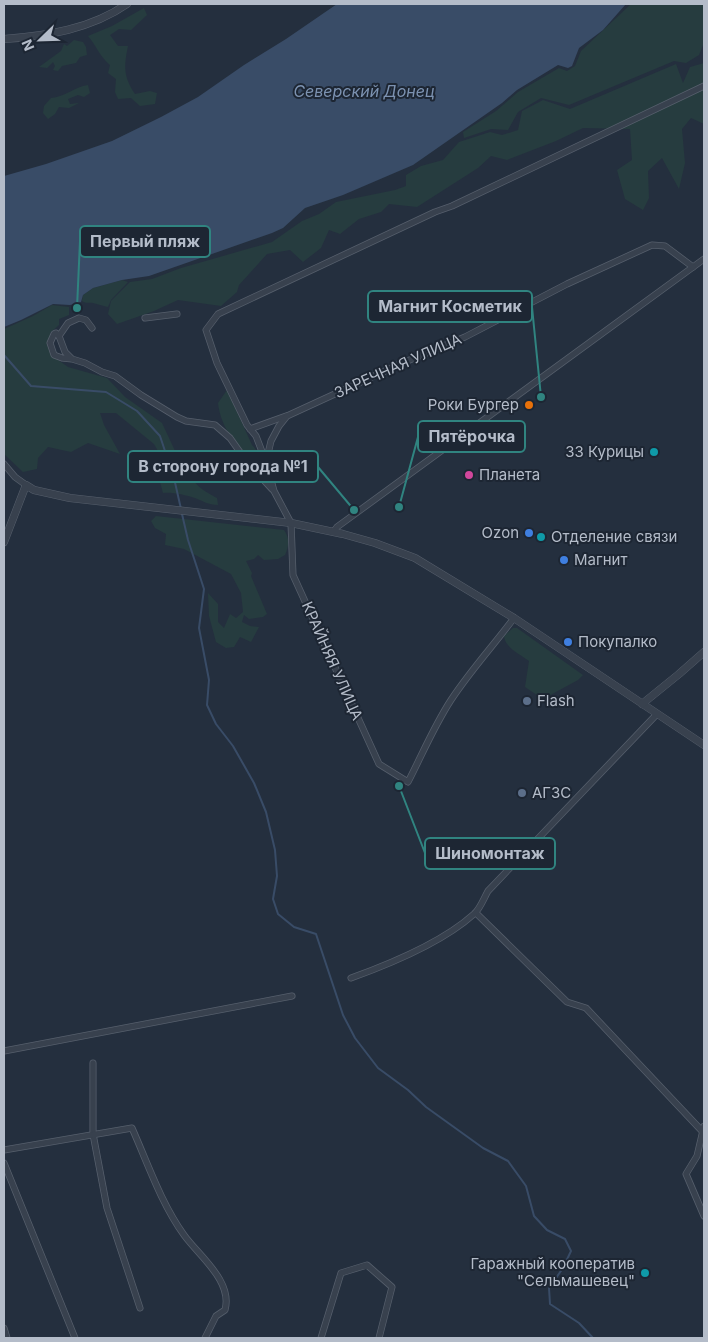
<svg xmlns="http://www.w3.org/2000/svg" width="708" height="1342" viewBox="0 0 708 1342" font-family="Inter,sans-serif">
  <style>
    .green { fill: #263c3f }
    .water { fill: #394c67 }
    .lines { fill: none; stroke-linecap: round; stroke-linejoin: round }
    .stream { stroke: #394c67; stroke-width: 2 }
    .minor-casing { stroke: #565f6c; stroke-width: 7 }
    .tertiary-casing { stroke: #565f6c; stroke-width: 8 }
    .minor { stroke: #38414e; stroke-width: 5.5 }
    .tertiary { stroke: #38414e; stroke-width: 7 }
    .food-dot { fill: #e8710a; stroke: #1d2633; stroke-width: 2 }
    .culture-dot { fill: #0f9aa8; stroke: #1d2633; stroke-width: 2 }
    .hotel-dot { fill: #d1479c; stroke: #1d2633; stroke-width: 2 }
    .shop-dot { fill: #3f7fe0; stroke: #1d2633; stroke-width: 2 }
    .service-dot { fill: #5c6f8a; stroke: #1d2633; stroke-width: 2 }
    .labels { text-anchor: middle; stroke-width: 4; stroke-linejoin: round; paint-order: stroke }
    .street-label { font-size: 15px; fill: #b4bcc9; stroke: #1d2633 }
    .poi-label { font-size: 15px; fill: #b4bcc9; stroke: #1d2633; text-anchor: start }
    .water-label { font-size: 16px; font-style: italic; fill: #7c92b1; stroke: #1d2633 }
    .leader { fill: none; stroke: #308480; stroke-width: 2 }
    .callout-dot { fill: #308480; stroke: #1d2633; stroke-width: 2 }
    .callout { fill: #1d2633; stroke: #308480; stroke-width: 2 }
    .callout-label { font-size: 16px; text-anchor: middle; font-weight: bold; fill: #b4bcc9 }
  </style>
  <rect width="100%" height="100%" fill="#242f3e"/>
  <g class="green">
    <polygon points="631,4 704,4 704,43 699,55 686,63 674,61 569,105 541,98 518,112 508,130 491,129 464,138 463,132 496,111 518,92 559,68 567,71 575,66 581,51"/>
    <path d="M144 8 147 15 131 30 119 29 110 35 118 46H128C124 66 123 76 135 94L150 91 157 93 155 104 140 106 131 98 118 99 115 92 116 79 108 73 110 65C100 57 96 45 88 36L112 26Z"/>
    <polygon points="74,40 83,42 86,47 87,55 80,57 76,63 62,66 58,71 53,70 55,66 53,62 47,68 39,67 61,51 64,44 67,46"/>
    <polygon points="704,63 704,124 691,118 682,129 685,163 679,189 662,158 648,171 649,198 643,210 625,199 617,170 632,160 630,129 583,128 556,141 507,160 491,156 478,168 417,207 389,204 381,212 359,219 340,234 329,230 321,248 303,262 290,250 267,254 239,285 237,292 221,306 178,300 154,311 117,324 108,314 111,301 130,282 152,279 181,268 272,242 302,221 319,214 336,202 395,190 406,186 406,175 421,166 443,160 459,142 490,132 502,135 518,130 522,111 543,100 570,109 676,64 683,83 690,67"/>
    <path d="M88 85 90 93 84 97 78 95 68 99 70 104 79 103 69 108 59 107 55 114 48 119 43 113 44 106 51 98C65 97 74 87 88 85Z"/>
    <path d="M122 280 128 282 111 300 108 307C102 306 98 304 93 303 88 302 87 304 82 301L83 295 93 288Z"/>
    <polygon points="52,305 69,307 69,315 59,319 59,325 50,333 51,355 68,367 107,378 125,397 162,423 176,453 171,462 163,460 154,444 116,413 100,413 104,425 120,454 88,443 71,452 48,447 38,458 37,469 23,472 4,454 4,329 33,316"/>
    <path d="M227 390 252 445C260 453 266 467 266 478 246 457 221 433 218 403Z"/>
    <path d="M178 460 189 468C191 484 204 491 217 498L218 505C208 505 203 501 195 498 185 495 173 492 163 493L160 482 162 474 176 481H182L185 472 178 465Z"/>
    <path d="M156 516 284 530C290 538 289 546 285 555L278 559 264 560 258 555 254 559 246 561 252 573 251 576 267 614 263 617 249 619 244 615 242 622 250 626 259 627 251 642 240 637 234 647 226 648 216 642 209 616 208 593 218 604V622L224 628 230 614 236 618 243 612 241 593 231 574 184 549 165 545 166 534 155 528 151 521Z"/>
    <path d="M513 628H517L583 675 578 680 543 699 525 687 529 661C520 654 505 648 504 636Z"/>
  </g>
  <polygon class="water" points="337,4 626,4 603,30 579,48 572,66 568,68 558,65 517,90 502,103 413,165 343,195 305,208 283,228 272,233 149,276 122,280 93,288 83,295 81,302 70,305 53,304 21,320 4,327 4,176 46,164 112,141 161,117 198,97 244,65 286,39"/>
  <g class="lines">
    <g class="stream">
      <polyline points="4,355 31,386 106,392 137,411 160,436 174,478 181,509"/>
      <polyline points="182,514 188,540 204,589 199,628 209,680 207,705 216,724 233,746 254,783 266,812 275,850 277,876 273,899 278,914 294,927 316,934 343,1015 355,1038 378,1068 408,1090 426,1107 483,1148 508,1161 526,1186 534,1216 547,1230 565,1239 571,1251 563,1268 549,1288 550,1304 579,1323 593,1338"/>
    </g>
    <g class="minor-casing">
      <g id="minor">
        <polyline points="145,318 177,314"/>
        <polyline points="59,336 68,323 79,318 86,320 92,328"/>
        <polyline points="72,359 62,358 54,355 50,343 54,334 56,333 59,336 65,352 72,359 85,363 102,372 115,376 141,395 177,417 186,421 215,425 230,438 247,462 272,489"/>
        <polyline points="250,429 286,416"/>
        <polyline points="266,462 256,436 247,425 217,363 206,330 218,314 435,212 452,206 704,86"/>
        <polyline points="4,464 15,477 26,485"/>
        <polyline points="334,531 337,527 704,259"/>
        <path d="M514 618C493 646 470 671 451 700 434 726 422 755 408 782L379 764 293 575 291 523 274 491 266 462 271 441 279 426 287 416 400 364 465 337 567 284 652 245 665 246 693 267"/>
        <polyline points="476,913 567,1002 586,1008 702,1131"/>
        <path d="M351 978C390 964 443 942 474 914 480 909 484 898 488 891L657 714"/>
        <polyline points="4,1051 292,996"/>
        <polyline points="93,1063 93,1134 107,1208 140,1308"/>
        <polyline points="704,1126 697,1156 686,1174 704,1216"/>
        <path d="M4 1150 132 1128C148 1164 161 1203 184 1235 199 1256 233 1281 225 1310L216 1316 205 1338"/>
        <polyline points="4,1163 75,1338"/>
        <polyline points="4,1328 7,1338"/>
        <polyline points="321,1338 341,1273 367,1265 392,1287 379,1338"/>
      </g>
    </g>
    <g class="tertiary-casing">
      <g id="tertiary">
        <path d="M4 39C47 36 91 29 127 4"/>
        <polyline points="4,542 26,485 34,490 70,498 291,523 343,534 375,543 415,558 514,618 704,745"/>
        <polyline points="642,704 679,674 704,652"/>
      </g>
    </g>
    <use href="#minor" class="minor"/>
    <use href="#tertiary" class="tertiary"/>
  </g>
  <circle class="food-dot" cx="529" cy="405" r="5"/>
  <g class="culture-dot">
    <circle cx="654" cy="452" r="5"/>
    <circle cx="541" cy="537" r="5"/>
    <circle cx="645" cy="1273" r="5"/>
  </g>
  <circle class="hotel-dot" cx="469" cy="475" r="5"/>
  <g class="shop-dot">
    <circle cx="529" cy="533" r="5"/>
    <circle cx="564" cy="560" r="5"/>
    <circle cx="568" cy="642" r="5"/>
  </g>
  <g class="service-dot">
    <circle cx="527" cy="701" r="5"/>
    <circle cx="522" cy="793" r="5"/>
  </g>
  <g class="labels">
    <g class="street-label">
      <text transform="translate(398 366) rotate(-24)" y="5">ЗАРЕЧНАЯ УЛИЦА</text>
      <text transform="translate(332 661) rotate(66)" y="5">КРАЙНЯЯ УЛИЦА</text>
    </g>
    <g class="poi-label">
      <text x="519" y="410" text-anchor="end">Роки Бургер</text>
      <text x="644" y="457" text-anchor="end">33 Курицы</text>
      <text x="479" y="480">Планета</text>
      <text x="519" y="538" text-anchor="end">Ozon</text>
      <text x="551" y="542">Отделение связи</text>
      <text x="574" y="565">Магнит</text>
      <text x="578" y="647">Покупалко</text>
      <text x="537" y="706">Flash</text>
      <text x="532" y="798">АГЗС</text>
      <text x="635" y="1269" text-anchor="end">Гаражный кооператив<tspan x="635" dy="17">"Сельмашевец"</tspan></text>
    </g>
    <g class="water-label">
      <text x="364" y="97">Северский Донец</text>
    </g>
  </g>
  <path class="leader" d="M77 308L80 241M541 397L532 307M399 507L418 437M354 510L318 467M399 786L425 853"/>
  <g class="callout-dot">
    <circle cx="77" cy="308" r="5"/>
    <circle cx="541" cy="397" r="5"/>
    <circle cx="399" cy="507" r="5"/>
    <circle cx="354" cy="510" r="5"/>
    <circle cx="399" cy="786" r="5"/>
  </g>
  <g class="callout">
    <rect x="80" y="226" width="130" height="31" rx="5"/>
    <rect x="368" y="291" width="164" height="31" rx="5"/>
    <rect x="418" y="421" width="107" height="31" rx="5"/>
    <rect x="128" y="451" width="190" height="31" rx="5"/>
    <rect x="425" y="838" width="130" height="31" rx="5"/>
  </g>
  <g class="callout-label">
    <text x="145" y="247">Первый пляж</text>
    <text x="450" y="312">Магнит Косметик</text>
    <text x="472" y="442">Пятёрочка</text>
    <text x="223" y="472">В сторону города №1</text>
    <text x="490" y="859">Шиномонтаж</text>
  </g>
  <rect width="708" height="1342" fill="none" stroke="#b4bcc9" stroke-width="10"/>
  <g transform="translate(40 40) rotate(247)" stroke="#1d2633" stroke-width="4" paint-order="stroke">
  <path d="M0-4L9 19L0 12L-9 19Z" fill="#b4bcc9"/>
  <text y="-8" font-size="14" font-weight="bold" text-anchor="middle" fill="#b4bcc9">N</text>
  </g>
</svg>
